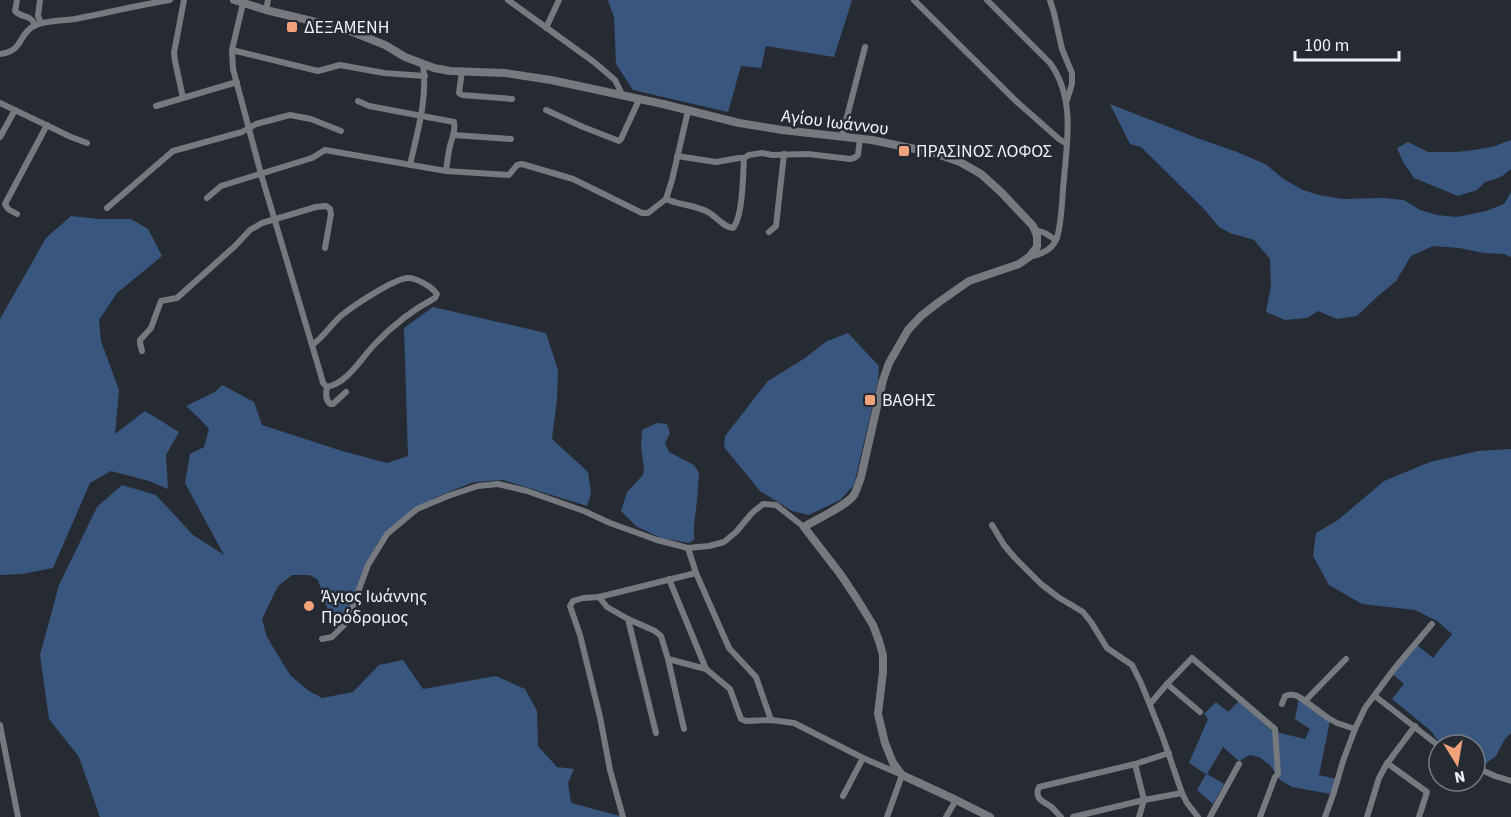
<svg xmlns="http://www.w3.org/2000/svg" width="1511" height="817" viewBox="0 0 1511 817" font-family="'Source Sans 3',sans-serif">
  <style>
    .green { fill: #39567f }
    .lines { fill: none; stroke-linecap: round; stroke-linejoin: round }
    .minor { stroke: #76797d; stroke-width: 6 }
    .tertiary { stroke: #76797d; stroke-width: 8 }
    .poi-dot { fill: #f0a27a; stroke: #262b33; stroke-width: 2 }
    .labels { text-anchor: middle; stroke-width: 5; stroke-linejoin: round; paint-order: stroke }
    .poi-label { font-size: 18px; fill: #eff3f8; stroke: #262b33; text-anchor: start }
    .street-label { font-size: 18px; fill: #eff3f8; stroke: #262b33 }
  </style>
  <rect width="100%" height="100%" fill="#262b33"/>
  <g class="green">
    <polygon points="608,0 852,0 834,57 766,46 761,68 741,66 728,112 633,90 616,64 614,17"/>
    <polygon points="1110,104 1197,138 1237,152 1265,164 1285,180 1303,190 1319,195 1342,199 1383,198 1404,200 1420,210 1437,215 1457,217 1486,211 1504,204 1511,192 1511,257 1504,254 1484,253 1459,248 1433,246 1411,256 1396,281 1378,296 1357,316 1337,319 1318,311 1307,318 1285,320 1266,312 1271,286 1270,259 1254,240 1230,233 1219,227 1204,209 1141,147 1130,144"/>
    <polygon points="1511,140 1511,169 1501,177 1485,182 1477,190 1458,196 1414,178 1403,162 1397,148 1408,142 1428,152 1455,152 1467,151 1492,147"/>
    <polygon points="71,216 99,219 131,219 148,229 162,256 117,293 99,320 101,341 119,390 115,434 145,411 179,432 166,455 168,489 149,481 111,471 90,483 53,568 22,574 0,575 0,319 46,238"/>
    <polygon points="433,307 546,333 558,370 557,399 552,439 588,472 591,494 587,506 503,480 474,482 434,498 404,517 378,542 365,569 343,627 334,629 318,580 310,575 292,575 278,586 262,619 267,637 290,675 309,691 322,698 353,692 379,665 403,660 423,689 496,676 525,689 537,711 538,746 557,767 574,769 568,783 571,803 624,817 100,817 79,757 49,719 40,655 59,585 97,507 122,485 156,495 193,535 224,555 185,483 190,454 204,447 209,429 200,419 186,406 215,392 222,385 254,402 262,425 342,451 387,463 408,456 404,328"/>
    <polygon points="848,333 879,366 878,382 854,485 840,500 809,515 792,511 760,491 724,447 725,436 768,381 805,358 827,341"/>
    <polygon points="657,423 667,424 670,433 665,443 669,452 694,465 699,473 697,501 694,525 694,540 689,543 661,538 636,526 621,511 627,492 643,475 644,468 641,447 642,430"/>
    <polygon points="1511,449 1511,733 1505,739 1496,756 1485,764 1475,761 1475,745 1444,745 1439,742 1431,731 1392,699 1404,684 1390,672 1417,645 1433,658 1452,634 1437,621 1415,610 1362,604 1329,585 1313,556 1316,533 1338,520 1384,481 1430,462 1478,451"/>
    <polygon points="1299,698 1330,721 1319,775 1336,779 1330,794 1292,787 1280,780 1270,765 1259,757 1250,755 1239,761 1223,747 1207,774 1224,784 1213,804 1197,790 1206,774 1189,763 1208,719 1204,714 1216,702 1228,712 1239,701 1272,731 1305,739 1310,729 1295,719"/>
  </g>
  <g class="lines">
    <g class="minor">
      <path d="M17 0 15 11C22 19 30 13 35 25"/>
      <polyline points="40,0 38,16 41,23"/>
      <polyline points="508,0 594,62 615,80 623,96"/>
      <polyline points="914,0 1017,102 1059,139 1067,144"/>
      <path d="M987 0 1050 63C1077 100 1066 147 1063 190 1062 202 1061 229 1056 240 1051 251 1039 255 1029 257"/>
      <polyline points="1050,0 1054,13 1062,49 1072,73 1072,84 1066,103"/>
      <polyline points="243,3 232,50 233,69 261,174 320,372 323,383 327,387"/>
      <polyline points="266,10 268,0"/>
      <polyline points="546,28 559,0"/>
      <polyline points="232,50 318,71 340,65 384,73 425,76"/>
      <path d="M0 54C24 51 18 34 34 26 46 20 62 21 75 19 107 13 138 5 170 0"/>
      <polyline points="462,71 459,93 462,95 512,99"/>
      <polyline points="183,98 175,61 174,53 184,0"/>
      <path d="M358 101 369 106 454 122C456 131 452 137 450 146 448 154 447 163 446 171"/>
      <polyline points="0,103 71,137 87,143"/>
      <polyline points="156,106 237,82"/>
      <polyline points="546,110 583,127 619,141 621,139 639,100"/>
      <polyline points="454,135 511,139"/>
      <polyline points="842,136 865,47"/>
      <polyline points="0,137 15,110"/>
      <polyline points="677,156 716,162 739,158 744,158 749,155 762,153 772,155 808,154 850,159 854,158 858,155 860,138"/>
      <path d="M410 165C417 133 428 98 423 65"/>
      <polyline points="207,198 221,186 312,158 325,150 446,171 509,175 517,165 522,164 573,179 642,213 648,213 666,199 672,180 688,111"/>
      <path d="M666 199C679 205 695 205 708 212 717 217 723 227 733 228 743 217 743 174 744 158"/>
      <polyline points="107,208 173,151 242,132 256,124 290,115 311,119 341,131"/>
      <polyline points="17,214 8,209 5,204 47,125"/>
      <polyline points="1036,230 1045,233 1056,240"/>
      <polyline points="769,232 776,226 784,154"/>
      <path d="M312 345C324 337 331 324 342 315 353 306 395 278 408 278 417 278 432 287 437 294L435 298C412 310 393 325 375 344 361 358 348 383 327 387 326 393 325 399 330 404H333L346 392"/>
      <polyline points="142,351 140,343 140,340 151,328 161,301 177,298 235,246 250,230 262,223 316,207 326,206 330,209 331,214 325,248"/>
      <polyline points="992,525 1004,545 1015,558 1041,584 1058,597 1083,612 1091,622 1107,648 1132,665 1141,683 1162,735 1182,793 1187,803 1198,817"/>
      <polyline points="688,548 696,573 729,648 756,677 771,720"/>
      <polyline points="669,579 706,669"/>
      <polyline points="599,597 607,607 628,619 655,631 661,636 668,659 684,729"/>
      <polyline points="628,619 656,733"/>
      <polyline points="322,639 332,637 347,622 368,565 387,534 417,509 448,496 478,486 498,484 527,491 584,511 610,523 657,540 688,548 709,546 724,542 736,532 752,513 763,504 776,505 804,527"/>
      <polyline points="668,659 706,669 730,689 741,719 746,721 771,720 794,723 863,758 902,775 887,817"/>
      <polyline points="1346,659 1305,701 1328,718 1337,723 1355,729"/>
      <polyline points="1375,696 1439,746"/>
      <polyline points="1150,704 1167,684"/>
      <path d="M1282 704 1285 696C1294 693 1298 696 1305 701"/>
      <polyline points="1200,712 1167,684 1192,658 1275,729 1278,774 1275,777 1260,817"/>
      <polyline points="0,725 18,817"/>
      <polyline points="1387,763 1427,792 1419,817"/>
      <polyline points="1135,764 1144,800 1139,817"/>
      <polyline points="1475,767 1495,776 1511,781"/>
      <polyline points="843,796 863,758"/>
      <polyline points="623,817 610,770 600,717 580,635 570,606 573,601 583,598 599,597 696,573"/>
      <polyline points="946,817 956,800"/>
      <path d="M1061 817C1057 813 1054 809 1050 806 1042 801 1034 798 1039 787L1135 764 1169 753"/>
      <polyline points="1073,817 1144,800 1182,793"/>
      <polyline points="1210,817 1239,764"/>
      <polyline points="1325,817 1334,792 1343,761 1355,729 1365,708 1394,669 1432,624"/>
      <polyline points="1367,817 1379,778 1386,765 1415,726"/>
    </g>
    <path class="tertiary" d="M234 0 266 10 345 29 385 45 405 57 434 68 450 71 505 73 551 80 663 104 739 123 782 130 872 140 934 153 960 162 981 174 1001 192 1033 226 1037 236V247L1029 257 1019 264 969 281 939 302 921 316 908 330 889 363 883 380 861 477C859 483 857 489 854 495 845 507 818 518 804 527L841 575 857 599 873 625 879 641 883 655V672L878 714 885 743 893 763 902 775 956 800 990 817"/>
  </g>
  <g class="poi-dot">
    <rect x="286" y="21" width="12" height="12" rx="3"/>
    <rect x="898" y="145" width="12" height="12" rx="3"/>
    <rect x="864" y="394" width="12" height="12" rx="3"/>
    <circle cx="309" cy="606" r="6"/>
  </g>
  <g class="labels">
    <g class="poi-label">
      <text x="304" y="33">ΔΕΞΑΜΕΝΗ</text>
      <text x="916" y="157">ΠΡΑΣΙΝΟΣ ΛΟΦΟΣ</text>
      <text x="882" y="406">ΒΑΘΗΣ</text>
      <text x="321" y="602">Άγιος Ιωάννης<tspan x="321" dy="21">Πρόδρομος</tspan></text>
    </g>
    <g class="street-label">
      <text transform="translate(835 122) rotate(7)" y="6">Αγίου Ιωάννου</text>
    </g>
  </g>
  <g transform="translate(1457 763) rotate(169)"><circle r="28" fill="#262b33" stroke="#767b82" stroke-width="1.5"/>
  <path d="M0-4.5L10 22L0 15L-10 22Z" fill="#f0a27a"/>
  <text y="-9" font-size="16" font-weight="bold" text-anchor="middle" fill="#eff3f8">N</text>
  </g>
  <path d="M1295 51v9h104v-9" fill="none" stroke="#eff3f8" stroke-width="3"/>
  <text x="1304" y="51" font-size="18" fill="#eff3f8" stroke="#262b33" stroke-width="4.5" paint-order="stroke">100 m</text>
</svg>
